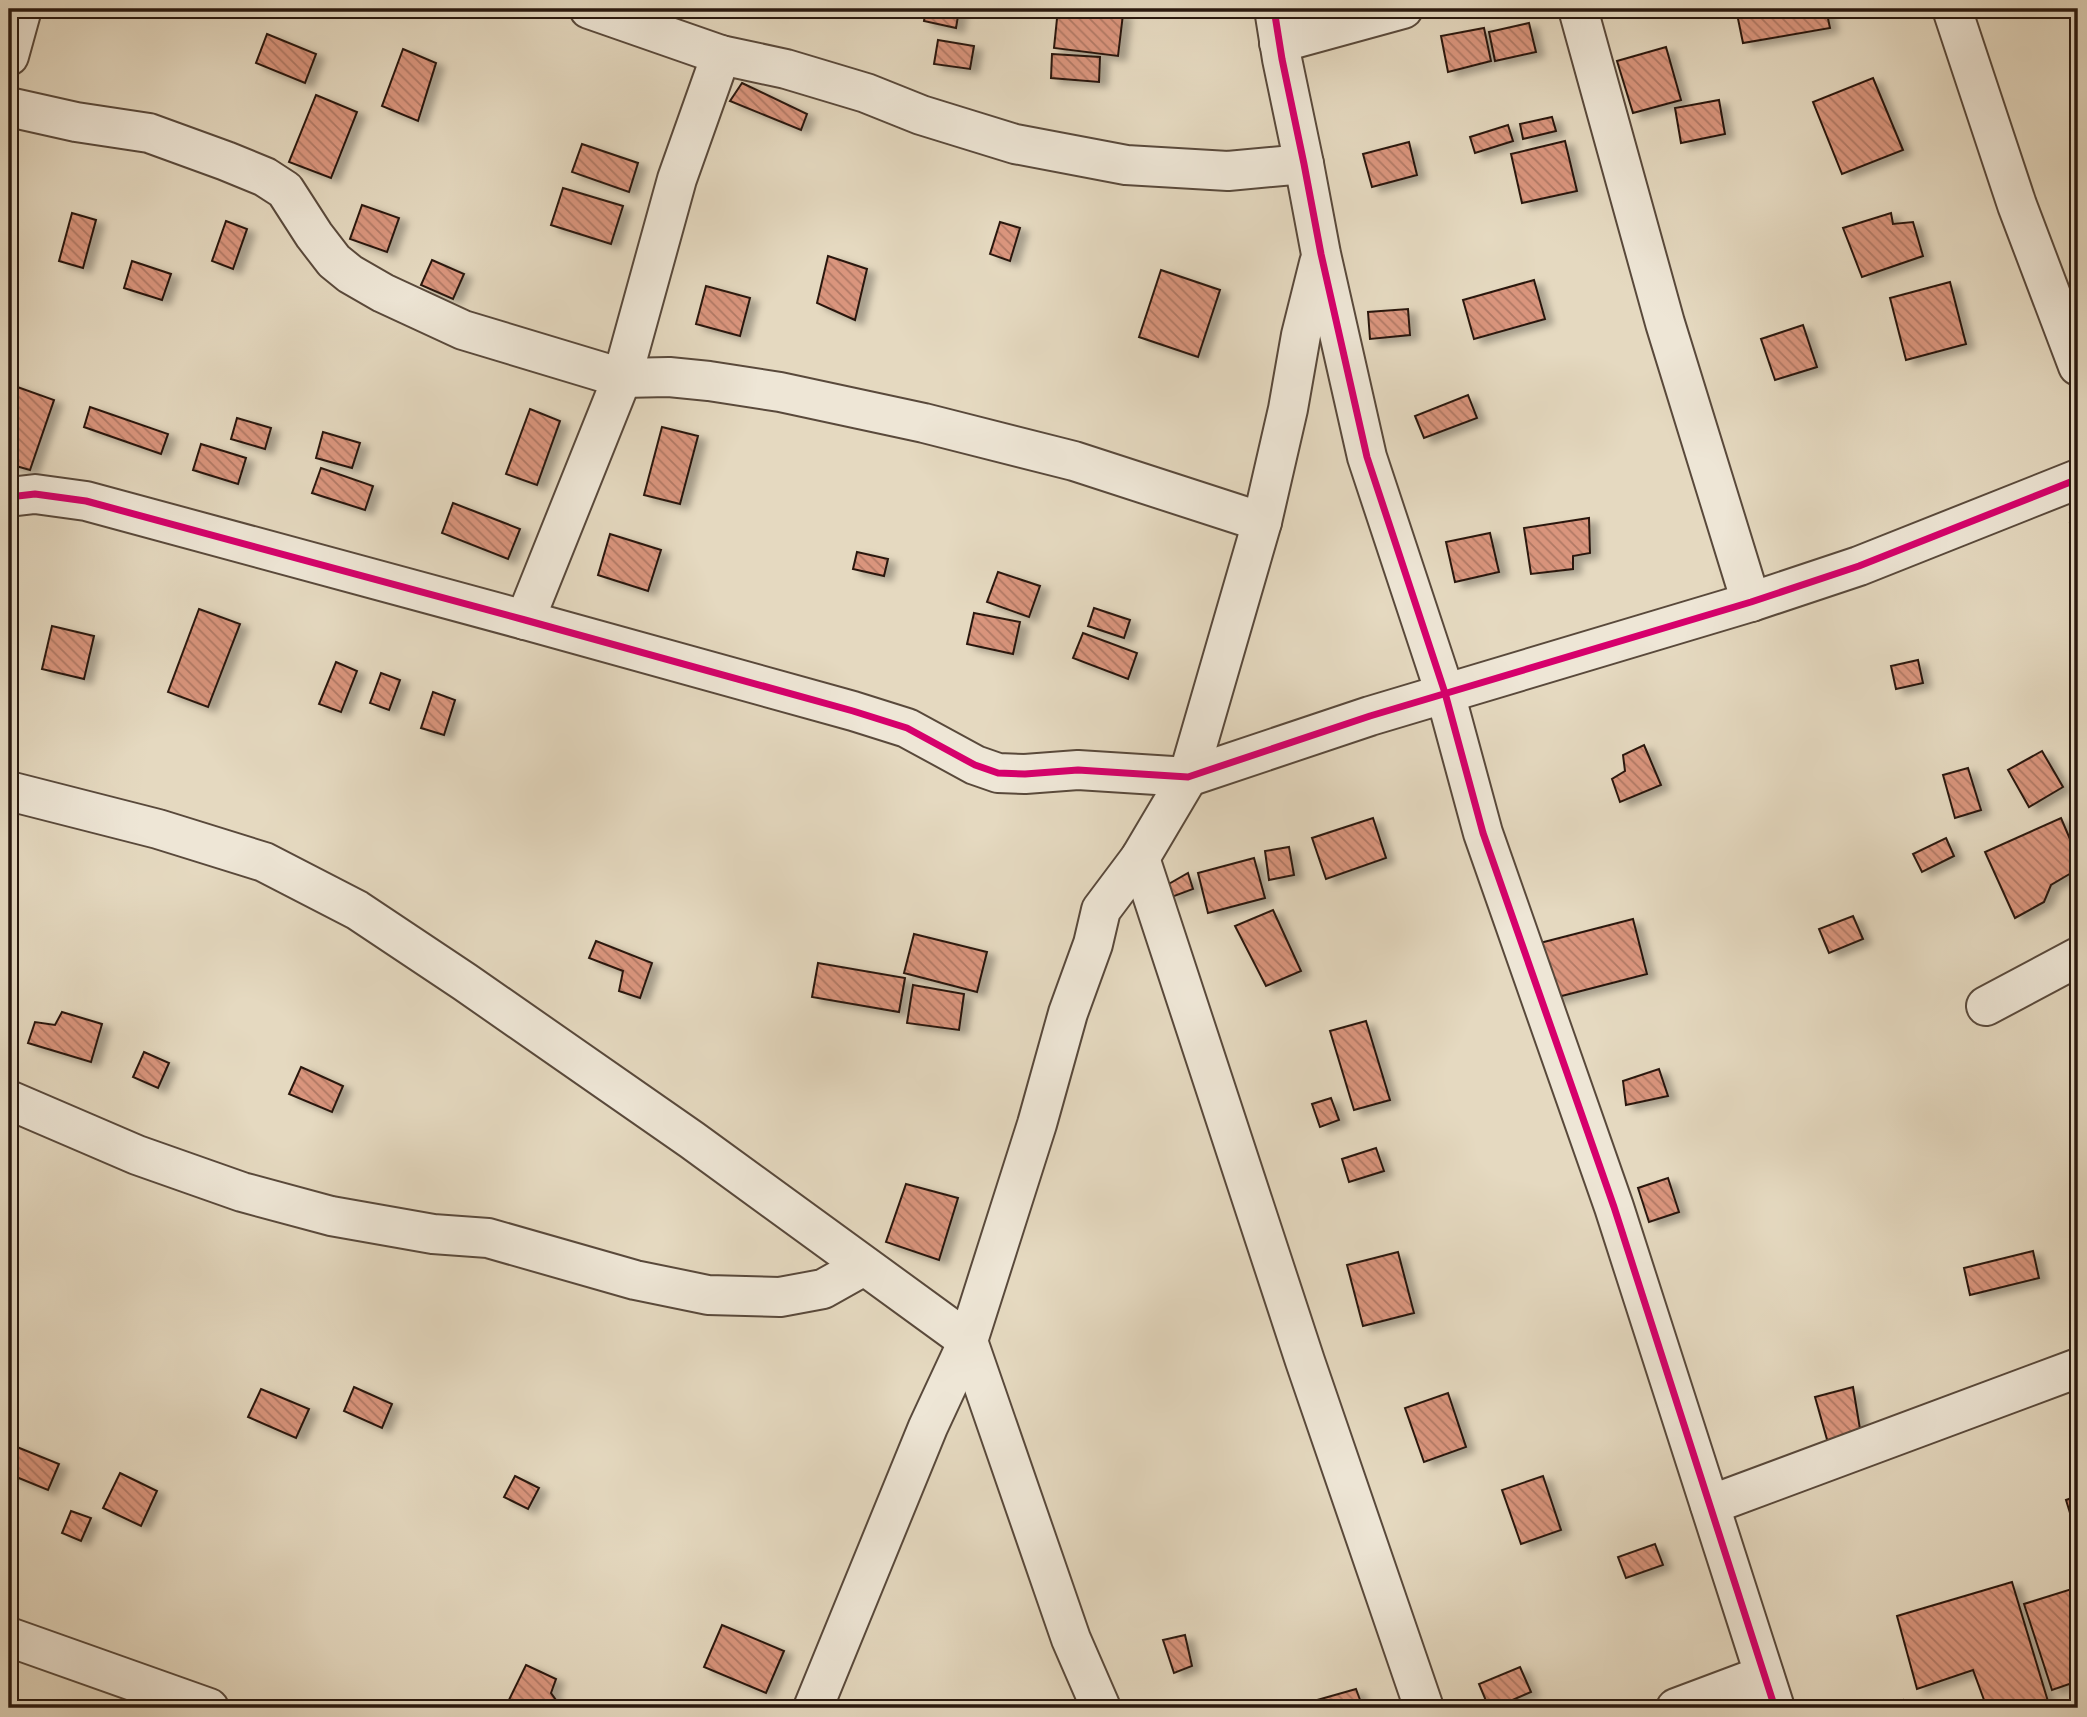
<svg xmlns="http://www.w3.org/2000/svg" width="2087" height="1717" viewBox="0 0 2087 1717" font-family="Vollkorn,serif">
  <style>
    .building { fill: url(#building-back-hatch); stroke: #2a190f; stroke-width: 2; filter: url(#shadow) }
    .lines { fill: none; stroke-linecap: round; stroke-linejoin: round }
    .minor-casing { stroke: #59493b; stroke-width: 42 }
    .minor { stroke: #eee6d6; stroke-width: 38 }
    .cycleway-casing { stroke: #eee6d6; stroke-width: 11 }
    .cycleway { stroke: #d6006c; stroke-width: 7 }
  </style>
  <defs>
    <pattern id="building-back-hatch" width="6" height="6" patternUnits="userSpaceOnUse" patternTransform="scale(1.75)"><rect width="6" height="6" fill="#da957d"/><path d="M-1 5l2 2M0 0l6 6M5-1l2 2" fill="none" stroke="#b17965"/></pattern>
    <filter id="shadow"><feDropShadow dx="8" dy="4.5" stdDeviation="3.5" flood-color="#0004"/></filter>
  </defs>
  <rect width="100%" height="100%" fill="#e5d9c0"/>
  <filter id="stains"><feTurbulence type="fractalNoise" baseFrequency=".00286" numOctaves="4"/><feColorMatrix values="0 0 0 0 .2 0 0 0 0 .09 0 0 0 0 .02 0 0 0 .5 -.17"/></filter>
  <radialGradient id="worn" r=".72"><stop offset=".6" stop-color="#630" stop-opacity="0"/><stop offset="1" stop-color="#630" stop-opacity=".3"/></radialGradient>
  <g class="building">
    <polygon points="926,9 959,10 956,28 924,21"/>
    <polygon points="1058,9 1082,9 1123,14 1118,56 1054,48"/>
    <polygon points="1736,9 1826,9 1830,28 1743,43"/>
    <polygon points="1529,23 1536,52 1495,61 1489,32"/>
    <polygon points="1484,28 1491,61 1448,72 1441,36"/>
    <polygon points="267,34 316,54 305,83 256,63"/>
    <polygon points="938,40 974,46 970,69 934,64"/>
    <polygon points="1666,47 1681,100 1633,113 1617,61"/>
    <polygon points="403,49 436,63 418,121 382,106"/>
    <polygon points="1052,54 1100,57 1099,82 1051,78"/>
    <polygon points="1873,78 1903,150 1842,174 1813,102"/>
    <polygon points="742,83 807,114 801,130 730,101"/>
    <polygon points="316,95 357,112 331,178 289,162"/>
    <polygon points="1719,100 1725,134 1681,143 1675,108"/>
    <polygon points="1552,117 1556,131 1523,139 1520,124"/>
    <polygon points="1508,125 1513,141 1475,153 1470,137"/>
    <polygon points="1565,141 1577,191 1522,203 1511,154"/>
    <polygon points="1409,142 1417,175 1372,187 1363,154"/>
    <polygon points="582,144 638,163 629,192 572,172"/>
    <polygon points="563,188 623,206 611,244 551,225"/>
    <polygon points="362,205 399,218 387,252 350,239"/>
    <polygon points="72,213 96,220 83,268 59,261"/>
    <polygon points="1891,213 1893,224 1913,222 1923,256 1862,277 1843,228"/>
    <polygon points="226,221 247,229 233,269 212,261"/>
    <polygon points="1000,222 1020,228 1010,261 990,254"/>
    <polygon points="828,256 867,269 855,320 817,303"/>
    <polygon points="432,260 464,274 453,299 421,285"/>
    <polygon points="132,261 171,274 162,300 124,288"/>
    <polygon points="1161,270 1220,290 1198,357 1139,337"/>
    <polygon points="1534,280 1545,319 1474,339 1463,300"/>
    <polygon points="1950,282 1966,344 1906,360 1890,298"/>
    <polygon points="706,286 750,298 740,336 696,324"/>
    <polygon points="1408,309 1410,335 1370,339 1368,312"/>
    <polygon points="1803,325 1817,367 1775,380 1761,339"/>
    <polygon points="9,384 54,400 30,470 9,464"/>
    <polygon points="1468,395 1477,418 1424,438 1415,416"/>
    <polygon points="90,407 168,434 161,454 84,427"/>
    <polygon points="530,409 560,421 537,485 506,474"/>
    <polygon points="237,418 271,428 265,449 231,439"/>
    <polygon points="662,427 698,436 680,504 644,495"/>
    <polygon points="323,432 360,443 352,468 316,458"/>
    <polygon points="201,444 246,458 238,484 193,470"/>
    <polygon points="321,468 373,486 365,510 312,493"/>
    <polygon points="453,503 520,529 508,559 442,533"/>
    <polygon points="1589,518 1590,553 1573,556 1573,569 1531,574 1524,528"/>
    <polygon points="2078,520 2078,553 2070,523"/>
    <polygon points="1490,533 1499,572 1455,582 1446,542"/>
    <polygon points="610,534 661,550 648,591 598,575"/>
    <polygon points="857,552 888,559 884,576 853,569"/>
    <polygon points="998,572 1040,586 1029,617 987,602"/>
    <polygon points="1094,608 1130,620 1124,638 1088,626"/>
    <polygon points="199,609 240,624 208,707 168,692"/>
    <polygon points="974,613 1020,622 1013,654 967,644"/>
    <polygon points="52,626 94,636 84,679 42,669"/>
    <polygon points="1083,633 1137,653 1128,679 1073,658"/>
    <polygon points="1918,660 1923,683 1896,689 1891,666"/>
    <polygon points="336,662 357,671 341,712 319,704"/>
    <polygon points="381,673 400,680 389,710 370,703"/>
    <polygon points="433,692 455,700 444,735 421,728"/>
    <polygon points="1644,745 1661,785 1620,802 1612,779 1625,771 1623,755"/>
    <polygon points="2042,751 2063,787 2029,807 2008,770"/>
    <polygon points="1968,768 1981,810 1955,818 1943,775"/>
    <polygon points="1373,818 1386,858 1326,879 1312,838"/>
    <polygon points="2061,818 2078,858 2078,869 2051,885 2044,902 2015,918 1985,852"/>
    <polygon points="1946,838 1954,856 1922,872 1913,854"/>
    <polygon points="1289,847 1294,875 1269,880 1265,851"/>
    <polygon points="1254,858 1265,898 1208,913 1198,873"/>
    <polygon points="1188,873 1193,889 1169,898 1167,885"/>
    <polygon points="1273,910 1301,971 1266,986 1235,926"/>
    <polygon points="1853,916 1863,939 1829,953 1819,929"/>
    <polygon points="1633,919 1647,974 1550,999 1536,944"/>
    <polygon points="914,934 987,952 977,992 904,973"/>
    <polygon points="596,941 652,963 640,998 619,991 623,971 589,958"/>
    <polygon points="818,963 905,978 899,1012 812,997"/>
    <polygon points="913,985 964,994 959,1030 907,1023"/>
    <polygon points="62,1012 102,1024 91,1062 28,1043 35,1022 55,1025"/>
    <polygon points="1366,1021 1390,1100 1354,1110 1330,1031"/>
    <polygon points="144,1052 169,1063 158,1088 133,1077"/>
    <polygon points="301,1067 343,1086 332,1112 289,1094"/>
    <polygon points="1659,1069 1668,1096 1626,1105 1623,1081"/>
    <polygon points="1331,1098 1339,1120 1320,1127 1312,1104"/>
    <polygon points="1376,1148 1384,1171 1349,1182 1342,1159"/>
    <polygon points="1668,1178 1679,1212 1649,1222 1638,1188"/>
    <polygon points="906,1184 958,1198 939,1260 886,1242"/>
    <polygon points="2033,1251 2039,1278 1970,1295 1964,1268"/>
    <polygon points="1398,1252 1414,1313 1363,1326 1347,1265"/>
    <polygon points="354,1387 392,1404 382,1428 344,1411"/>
    <polygon points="1853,1387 1860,1429 1830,1450 1815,1397"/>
    <polygon points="261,1389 309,1409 296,1438 248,1417"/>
    <polygon points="1448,1393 1466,1447 1424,1462 1405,1408"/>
    <polygon points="12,1445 59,1464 48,1490 9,1474 9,1453"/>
    <polygon points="120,1473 157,1491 141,1526 103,1508"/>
    <polygon points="515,1476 539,1488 528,1509 504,1497"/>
    <polygon points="1543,1476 1561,1530 1521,1544 1502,1490"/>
    <polygon points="2078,1496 2078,1539 2066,1500"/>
    <polygon points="71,1511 91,1518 81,1541 62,1533"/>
    <polygon points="1655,1544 1663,1565 1626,1578 1618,1557"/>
    <polygon points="2012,1582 2050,1708 1987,1708 1973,1670 1917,1689 1897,1616"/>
    <polygon points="2078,1587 2078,1681 2052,1690 2024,1604"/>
    <polygon points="722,1625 784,1651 766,1693 704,1667"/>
    <polygon points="1185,1635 1192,1666 1174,1673 1163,1640"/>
    <polygon points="526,1665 556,1679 551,1693 558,1703 556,1708 505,1708"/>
    <polygon points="1520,1667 1531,1692 1494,1708 1489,1708 1479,1684"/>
    <polygon points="1356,1689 1363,1708 1289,1708"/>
    <polygon points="1903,1700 1906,1708 1875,1708"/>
  </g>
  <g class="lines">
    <g class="minor-casing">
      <g id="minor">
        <polyline points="589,9 721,55 786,69 866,93 921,115 1015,144 1126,165 1228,171 1304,164"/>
        <polyline points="1274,9 1282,59 1304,164 1321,254 1367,457 1445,693 1483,833 1614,1207 1775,1708"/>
        <polyline points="1578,9 1665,323 1751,602"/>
        <polyline points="1952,9 2017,205 2078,366"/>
        <polyline points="1279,43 1403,9"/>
        <polyline points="9,56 22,9"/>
        <polyline points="9,107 76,122 149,133 226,161 265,177 285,190 314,235 334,261 350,274 383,293 463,330 622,378 669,377 709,381 780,392 924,423 1074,461 1262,522"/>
        <polyline points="9,497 35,494 86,501 525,620 853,711 907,728 975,765 998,773 1025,774 1078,770 1188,777 1370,716 1751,602 1859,566 2078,479"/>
        <polyline points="525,620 622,378 677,179 721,55"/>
        <polyline points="9,791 158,829 264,862 357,910 465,982 692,1140 968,1341 1071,1639 1101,1708"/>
        <polyline points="1140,858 1305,1361 1424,1708"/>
        <polyline points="1986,1006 2078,957"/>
        <polyline points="9,1100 137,1155 242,1192 331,1216 433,1234 488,1238 635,1280 708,1295 780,1297 823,1289 864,1266"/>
        <polyline points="1710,1505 2078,1368"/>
        <polyline points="9,1637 209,1708"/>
        <polyline points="813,1708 928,1427 968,1341 1037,1124 1068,1013 1093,944 1101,910 1140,858 1188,777 1262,522 1288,409 1301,335 1319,263"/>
        <polyline points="1676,1708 1764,1675"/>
      </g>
    </g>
    <use href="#minor" class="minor"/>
    <g class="cycleway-casing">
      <g id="cycleway">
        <polyline points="1274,9 1282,59 1304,164 1321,254 1367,457 1445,693 1483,833 1614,1207 1775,1708"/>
        <polyline points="9,497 35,494 86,501 525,620 853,711 907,728 975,765 998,773 1025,774 1078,770 1188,777 1370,716 1751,602 1859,566 2078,479"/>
      </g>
    </g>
    <use href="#cycleway" class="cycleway"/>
  </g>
  <rect width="2087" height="1717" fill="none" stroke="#e5d9c0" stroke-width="35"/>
  <rect x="10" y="10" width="2066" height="1696" fill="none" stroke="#2a190f" stroke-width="3.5"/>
  <rect x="18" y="18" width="2052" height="1682" fill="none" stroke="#2a190f" stroke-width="2"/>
  <rect width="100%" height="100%" filter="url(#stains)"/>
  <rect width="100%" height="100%" fill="url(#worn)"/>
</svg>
